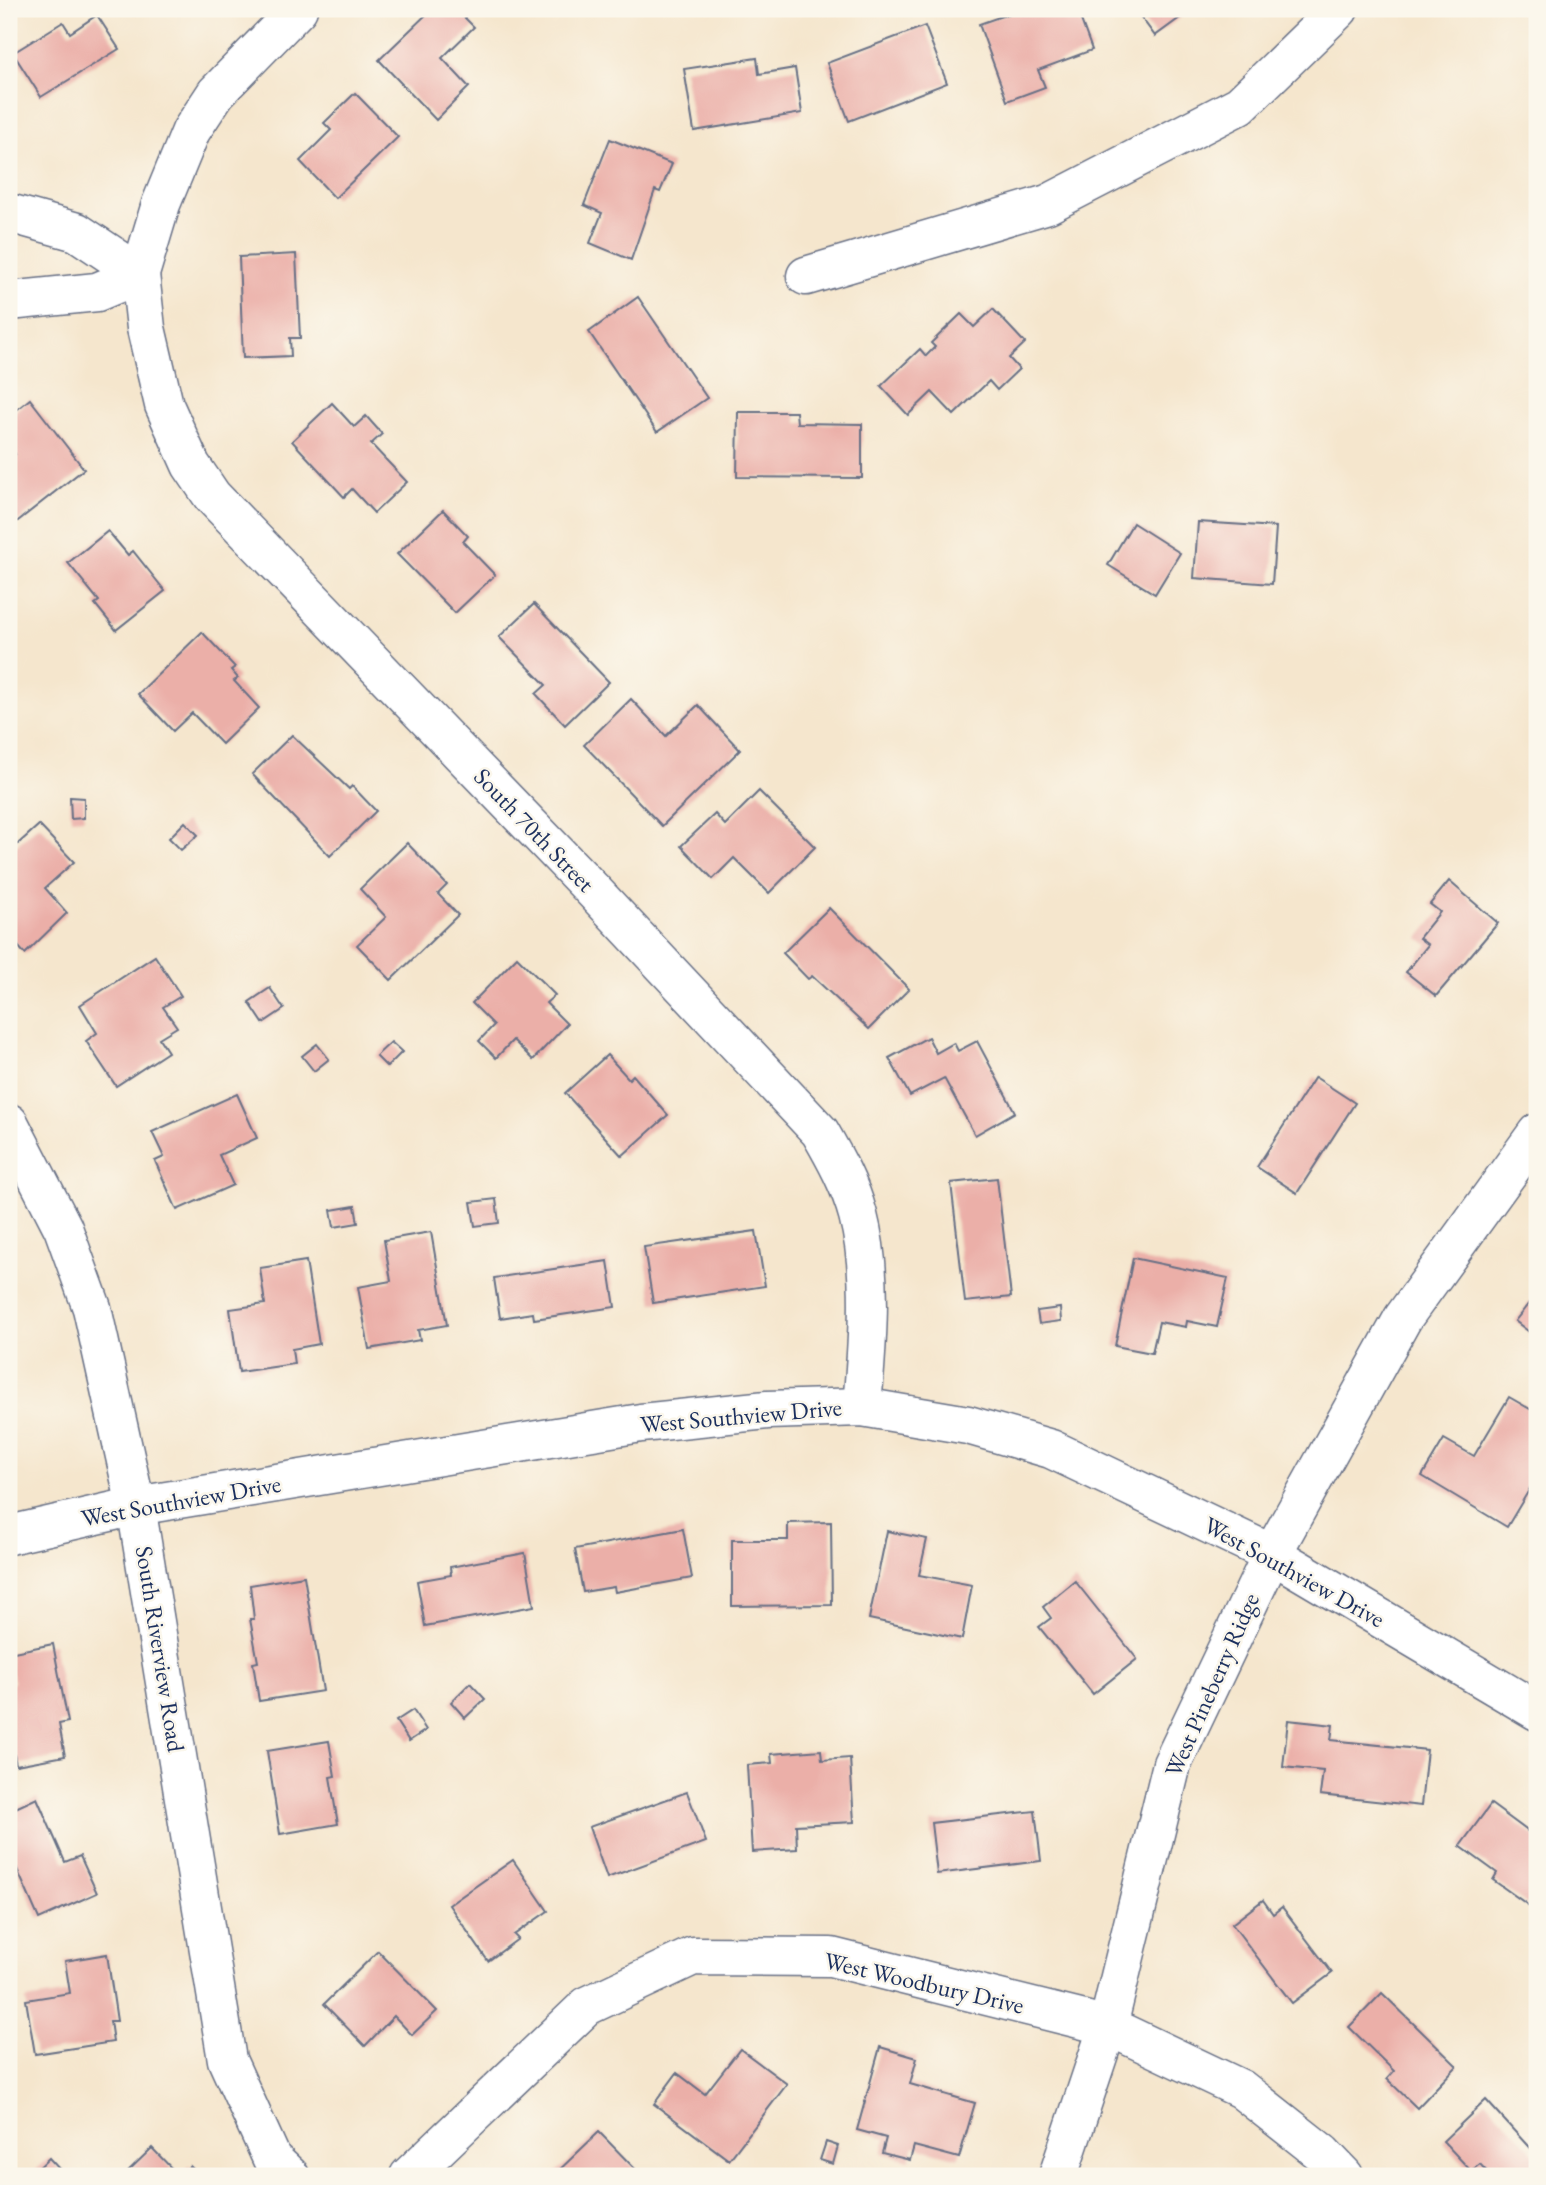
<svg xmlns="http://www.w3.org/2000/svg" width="1546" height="2185" viewBox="0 0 1546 2185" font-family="'EB Garamond',serif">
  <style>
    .building { fill: #ebafa8 }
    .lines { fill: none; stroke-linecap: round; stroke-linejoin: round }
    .minor-casing { stroke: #676f85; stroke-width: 41 }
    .minor { stroke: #fff; stroke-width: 38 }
    .labels { text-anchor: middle; stroke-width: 5; stroke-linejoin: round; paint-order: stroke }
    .street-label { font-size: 24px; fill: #1b2f5e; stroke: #fbf7ec }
  </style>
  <rect width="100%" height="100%" fill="#fbf7ec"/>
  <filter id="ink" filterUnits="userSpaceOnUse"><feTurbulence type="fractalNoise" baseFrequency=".0143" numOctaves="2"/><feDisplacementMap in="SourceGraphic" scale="14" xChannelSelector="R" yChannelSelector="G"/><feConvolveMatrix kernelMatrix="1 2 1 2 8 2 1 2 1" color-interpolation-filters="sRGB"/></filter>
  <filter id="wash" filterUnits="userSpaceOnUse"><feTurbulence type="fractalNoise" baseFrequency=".00686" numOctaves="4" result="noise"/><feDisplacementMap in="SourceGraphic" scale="28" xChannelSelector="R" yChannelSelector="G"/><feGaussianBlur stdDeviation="1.57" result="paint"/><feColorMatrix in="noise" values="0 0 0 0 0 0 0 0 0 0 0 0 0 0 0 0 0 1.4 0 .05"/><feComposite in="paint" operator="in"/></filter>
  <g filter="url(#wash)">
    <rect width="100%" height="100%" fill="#f5e6cd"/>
    <g id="blocks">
      <g class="building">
        <polygon points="432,9 456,9 474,27 442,58 469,87 436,120 379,60"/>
        <polygon points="1022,9 1033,9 1035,13 1047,9 1077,9 1092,50 1038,70 1045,87 1007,101 979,24"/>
        <polygon points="1135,9 1192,9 1155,36"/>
        <polygon points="97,15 119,49 41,97 13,53 63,22 70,33"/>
        <polygon points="925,26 947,83 849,121 827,63"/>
        <polygon points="757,58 759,74 795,68 802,113 694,131 684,69"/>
        <polygon points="355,93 398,137 335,198 300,161 331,130 324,123"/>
        <polygon points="610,139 672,164 660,192 655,190 631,260 590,243 602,213 584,205"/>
        <polygon points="296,254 300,338 290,338 291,356 243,358 239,257"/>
        <polygon points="638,297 707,398 657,432 589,332"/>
        <polygon points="993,309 1025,343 1009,358 1019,369 997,390 989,381 954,415 932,392 908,415 881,386 920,349 926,356 935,347 931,343 961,314 974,327"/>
        <polygon points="30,399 84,469 9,528 9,459 15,454 9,445 9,416"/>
        <polygon points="332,403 354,427 366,416 382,434 371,444 407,482 374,513 352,489 344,497 292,441"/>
        <polygon points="738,412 796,412 797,423 862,424 862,478 737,477"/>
        <polygon points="443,510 468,536 463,542 495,575 455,613 397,554"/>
        <polygon points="1198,522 1276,527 1272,584 1194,578"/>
        <polygon points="1133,523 1180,553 1155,594 1108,565"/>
        <polygon points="108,531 128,555 133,551 165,591 116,630 95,604 99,601 68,563"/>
        <polygon points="534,604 609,682 565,725 536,694 546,685 499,637"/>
        <polygon points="202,632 235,667 231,670 238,678 234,681 259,708 222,744 192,713 173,731 138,694"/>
        <polygon points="631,699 666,736 698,705 740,750 662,826 584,745"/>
        <polygon points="292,735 349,789 352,786 376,811 330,856 252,774"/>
        <polygon points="759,791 815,847 769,893 734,858 713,879 681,846 715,814 725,825"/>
        <polygon points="70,797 84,798 84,818 71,819"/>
        <polygon points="185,822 198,835 181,850 169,838"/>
        <polygon points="39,825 74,862 45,888 67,913 25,954 9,936 9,852"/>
        <polygon points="407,843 447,885 438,894 458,915 391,980 357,945 386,917 360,889"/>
        <polygon points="1449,881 1498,923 1436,996 1406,972 1428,945 1419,938 1440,912 1430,904"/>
        <polygon points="829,908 909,989 869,1029 812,976 808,979 783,953"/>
        <polygon points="155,956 181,996 163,1007 177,1027 159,1038 168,1052 116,1086 86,1041 97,1033 80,1005"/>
        <polygon points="517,957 555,995 546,1003 567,1024 533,1060 513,1040 496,1058 479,1041 494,1025 472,1003"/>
        <polygon points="270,988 284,1009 263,1023 249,1002"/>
        <polygon points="928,1037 936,1053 954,1043 958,1051 977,1041 1015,1112 975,1135 944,1078 910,1096 889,1058"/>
        <polygon points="391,1042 402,1052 387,1067 376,1056"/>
        <polygon points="317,1044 329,1059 314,1071 302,1056"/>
        <polygon points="607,1055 629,1079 633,1075 668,1115 622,1156 565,1093"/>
        <polygon points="1315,1077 1355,1103 1297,1193 1257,1167"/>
        <polygon points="237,1094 257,1138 219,1155 233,1185 177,1210 155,1161 164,1157 152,1132"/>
        <polygon points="997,1178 1011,1297 965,1302 951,1183"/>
        <polygon points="496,1199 499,1223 475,1226 471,1202"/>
        <polygon points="355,1206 358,1223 334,1227 331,1210"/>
        <polygon points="756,1231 765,1286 653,1303 644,1247"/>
        <polygon points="431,1232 447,1325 418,1330 420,1340 369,1349 358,1287 391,1281 384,1240"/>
        <polygon points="1133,1258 1228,1278 1217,1327 1187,1321 1186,1327 1159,1322 1152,1353 1115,1346"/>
        <polygon points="306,1261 319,1344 292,1349 294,1364 239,1372 230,1309 265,1304 260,1268"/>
        <polygon points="608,1261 615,1307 534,1319 533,1313 500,1318 494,1278"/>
        <polygon points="1537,1293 1537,1338 1515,1321"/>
        <polygon points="1060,1308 1061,1321 1039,1324 1037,1311"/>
        <polygon points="1509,1397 1537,1413 1537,1488 1532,1485 1507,1527 1422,1476 1444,1439 1474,1456"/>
        <polygon points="831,1522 832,1605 732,1606 732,1540 788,1540 788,1523"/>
        <polygon points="683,1529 692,1578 615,1592 614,1587 583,1592 575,1549"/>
        <polygon points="887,1531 927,1539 919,1575 972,1585 962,1639 869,1619"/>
        <polygon points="525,1553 534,1606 425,1626 417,1581 451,1575 450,1567"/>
        <polygon points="304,1576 323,1691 259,1701 253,1663 258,1662 250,1619 254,1619 250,1585"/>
        <polygon points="1075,1581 1137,1659 1093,1694 1039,1627 1051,1618 1043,1607"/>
        <polygon points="53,1644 68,1722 59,1724 65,1756 16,1765 9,1729 9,1684 14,1683 9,1653"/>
        <polygon points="470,1683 485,1699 465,1718 451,1702"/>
        <polygon points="413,1710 426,1730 409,1741 396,1721"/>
        <polygon points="1288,1720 1333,1725 1331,1740 1427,1750 1421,1806 1320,1795 1323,1771 1283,1767"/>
        <polygon points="329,1741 335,1776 330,1777 338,1824 280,1834 267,1751"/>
        <polygon points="821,1750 822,1760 850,1758 854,1822 796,1825 797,1849 752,1852 747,1765 772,1763 771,1754"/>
        <polygon points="687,1792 706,1842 607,1878 589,1827"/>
        <polygon points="37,1798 65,1862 80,1856 97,1893 39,1919 9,1851 9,1811"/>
        <polygon points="1491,1804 1537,1838 1537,1907 1535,1910 1493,1880 1497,1873 1460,1846"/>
        <polygon points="1035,1811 1041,1861 937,1874 931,1823"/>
        <polygon points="513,1860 548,1911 514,1935 518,1939 488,1961 449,1905"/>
        <polygon points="1263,1900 1273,1914 1282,1907 1332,1973 1292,2003 1232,1924"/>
        <polygon points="378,1951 437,2011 412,2035 394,2016 365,2046 324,2004"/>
        <polygon points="107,1954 117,2021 110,2021 113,2042 35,2054 26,2000 70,1993 65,1961"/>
        <polygon points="1382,1993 1457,2066 1417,2108 1387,2079 1394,2071 1349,2027"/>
        <polygon points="880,2047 917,2058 910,2084 975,2103 959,2158 914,2146 910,2160 882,2153 886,2138 857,2130"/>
        <polygon points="740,2049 787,2084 729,2160 654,2104 677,2073 705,2094"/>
        <polygon points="1486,2100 1537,2156 1537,2176 1491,2176 1480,2164 1471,2171 1443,2141"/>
        <polygon points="599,2132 639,2173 635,2176 553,2176"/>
        <polygon points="826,2142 838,2146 833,2164 820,2160"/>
        <polygon points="152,2148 179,2176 123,2176"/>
        <polygon points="49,2158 63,2173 59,2176 34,2176 32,2174"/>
        <polygon points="190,2166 200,2176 180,2176"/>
      </g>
    </g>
  </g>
  <g filter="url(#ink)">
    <use href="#blocks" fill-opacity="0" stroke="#676f85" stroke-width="2"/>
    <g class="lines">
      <g class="minor-casing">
        <g id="minor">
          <path d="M298 9 216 93 191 131 161 204 140 274 146 328 164 405 191 465 212 496 586 883 820 1132C835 1158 850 1185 858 1215 874 1276 867 1345 862 1407"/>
          <polyline points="9,213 77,232 140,274"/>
          <polyline points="806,276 1048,204 1240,105 1339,9"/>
          <polyline points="9,301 97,292 140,274"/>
          <polyline points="9,1123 63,1228 92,1308 136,1506 227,2060 272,2159 290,2176"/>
          <polyline points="9,1535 136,1506 641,1423 767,1410 862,1407 968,1425 1051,1449 1272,1554 1537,1711"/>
          <polyline points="409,2176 587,2006 693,1956 831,1957 1108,2026 1241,2089 1322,2153 1344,2176"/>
          <polyline points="1058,2176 1108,2026 1172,1764 1272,1554 1403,1318 1537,1133"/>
        </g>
      </g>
      <use href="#minor" class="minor"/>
    </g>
  </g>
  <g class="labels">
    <g class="street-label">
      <text transform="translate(534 830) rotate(46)" y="8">South 70th Street</text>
      <text transform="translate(741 1416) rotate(-5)" y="8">West Southview Drive</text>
      <text transform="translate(181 1501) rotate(-10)" y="8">West Southview Drive</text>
      <text transform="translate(1294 1572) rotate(29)" y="8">West Southview Drive</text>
      <text transform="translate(160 1649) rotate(81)" y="8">South Riverview Road</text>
      <text transform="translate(1212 1685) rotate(-66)" y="8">West Pineberry Ridge</text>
      <text transform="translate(924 1983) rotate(13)" y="8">West Woodbury Drive</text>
    </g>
  </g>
  <rect width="1546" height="2185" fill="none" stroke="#fbf7ec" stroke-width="35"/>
</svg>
